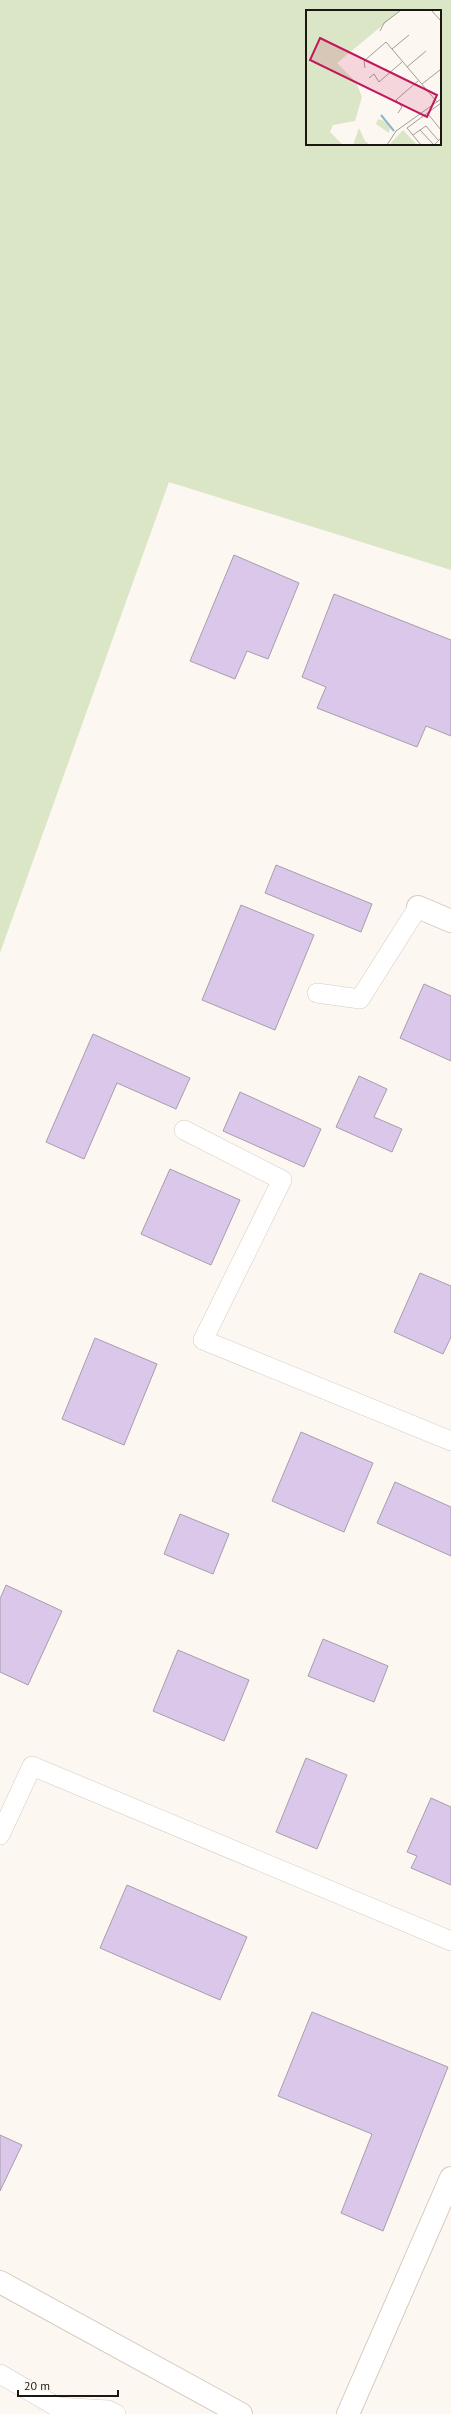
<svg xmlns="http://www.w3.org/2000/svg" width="451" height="2414" viewBox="0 0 451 2414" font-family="'PT Sans',sans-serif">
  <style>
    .green { fill: #dbe6c6; fill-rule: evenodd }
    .building { fill: #dbc7ea; stroke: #a69eac }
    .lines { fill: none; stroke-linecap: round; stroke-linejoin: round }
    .lane-casing { stroke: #d8cabe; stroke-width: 20 }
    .street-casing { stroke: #d8cabe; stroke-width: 24 }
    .lane { stroke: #fff; stroke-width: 19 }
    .street { stroke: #fff; stroke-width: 22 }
    .inset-river { fill: none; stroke: #8eb4cb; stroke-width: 2 }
    .inset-road { fill: none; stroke: #a39d98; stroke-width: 1 }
    .view { fill: #c2185b; fill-opacity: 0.15; stroke: #c2185b; stroke-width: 2 }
    .inset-edge { fill: none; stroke: #1b1712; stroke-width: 2 }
  </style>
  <rect width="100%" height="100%" fill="#fdf7f2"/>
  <path class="green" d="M0 0H451V570L169 482 0 953ZM307 11H440V144H307Z"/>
  <g class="building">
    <polygon points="234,555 299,583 268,659 247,651 235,679 190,661"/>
    <polygon points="334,594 451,640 451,736 426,726 417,747 317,708 326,687 302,677"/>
    <polygon points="276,865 372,904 361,932 265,893"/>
    <polygon points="241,905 314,935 275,1030 202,1000"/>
    <polygon points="424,984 451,996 451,1061 400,1038"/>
    <polygon points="93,1034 190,1078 176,1109 117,1083 84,1159 46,1142"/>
    <polygon points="359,1076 387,1089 374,1117 402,1129 392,1152 336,1127"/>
    <polygon points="240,1092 321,1129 304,1167 223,1131"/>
    <polygon points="170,1169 240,1200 211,1265 141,1234"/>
    <polygon points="420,1273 451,1286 451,1337 443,1354 394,1332"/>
    <polygon points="95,1338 157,1364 124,1445 62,1419"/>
    <polygon points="301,1432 373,1463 344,1532 272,1501"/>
    <polygon points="395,1482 451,1507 451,1556 377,1523"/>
    <polygon points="180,1514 229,1534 213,1574 164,1554"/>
    <polygon points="6,1585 62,1611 28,1685 0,1672 0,1599"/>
    <polygon points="323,1639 388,1666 374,1702 308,1676"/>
    <polygon points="178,1650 249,1680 224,1741 153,1711"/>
    <polygon points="306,1758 347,1775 317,1849 276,1832"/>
    <polygon points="431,1798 451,1807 451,1885 411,1868 417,1856 407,1852"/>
    <polygon points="127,1885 247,1937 220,2000 100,1948"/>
    <polygon points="312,2012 448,2067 383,2231 341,2213 372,2134 278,2096"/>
    <polygon points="0,2135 22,2145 0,2191"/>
  </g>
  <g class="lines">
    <g class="lane-casing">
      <g id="lane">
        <polyline points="317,993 360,999 418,907"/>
        <polyline points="184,1130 282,1180 203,1340 451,1441"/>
        <polyline points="0,1835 32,1766 451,1941"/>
        <polyline points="0,2374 57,2407 108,2410 116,2414"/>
      </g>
    </g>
    <g class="street-casing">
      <g id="street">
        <polyline points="418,907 451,921"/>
        <polyline points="0,2282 241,2414"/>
        <polyline points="348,2414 451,2178"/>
      </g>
    </g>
    <use href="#lane" class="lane"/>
    <use href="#street" class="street"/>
  </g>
  <g transform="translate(306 10)">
    <rect width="135" height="135" fill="#fdf7f2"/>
    <path d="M0 0H95L31 53 50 72 56 87 49 111 27 115 24 122 37 135H0ZM72 109 78 111 84 118 83 123 70 114ZM53 118 59 131 64 135H47ZM97 120 111 135H83Z" fill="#dbe6c6"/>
    <path class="inset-river" d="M75 105 88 121"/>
    <path class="inset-road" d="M125 0 135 11M74 21 78 13 95 0M86 39 103 25M101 57 120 41M59 58 58 51 80 32 131 92M63 68 68 64 73 72 96 52M116 74 134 60M92 103 96 97 90 90 112 71M122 104 135 120M114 120 120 116 132 130M107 125 114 120 128 135 135 128M81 135 90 121 135 89M115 135 101 118 135 93"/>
    <path class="view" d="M14 28 131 85 121 107 4 50Z"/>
    <rect width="135" height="135" class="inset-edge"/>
  </g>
  <path d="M18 2390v6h100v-6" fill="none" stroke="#1b1712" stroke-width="2"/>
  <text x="24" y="2390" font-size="12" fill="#1b1712" stroke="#fdf7f2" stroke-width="3" paint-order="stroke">20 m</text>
</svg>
